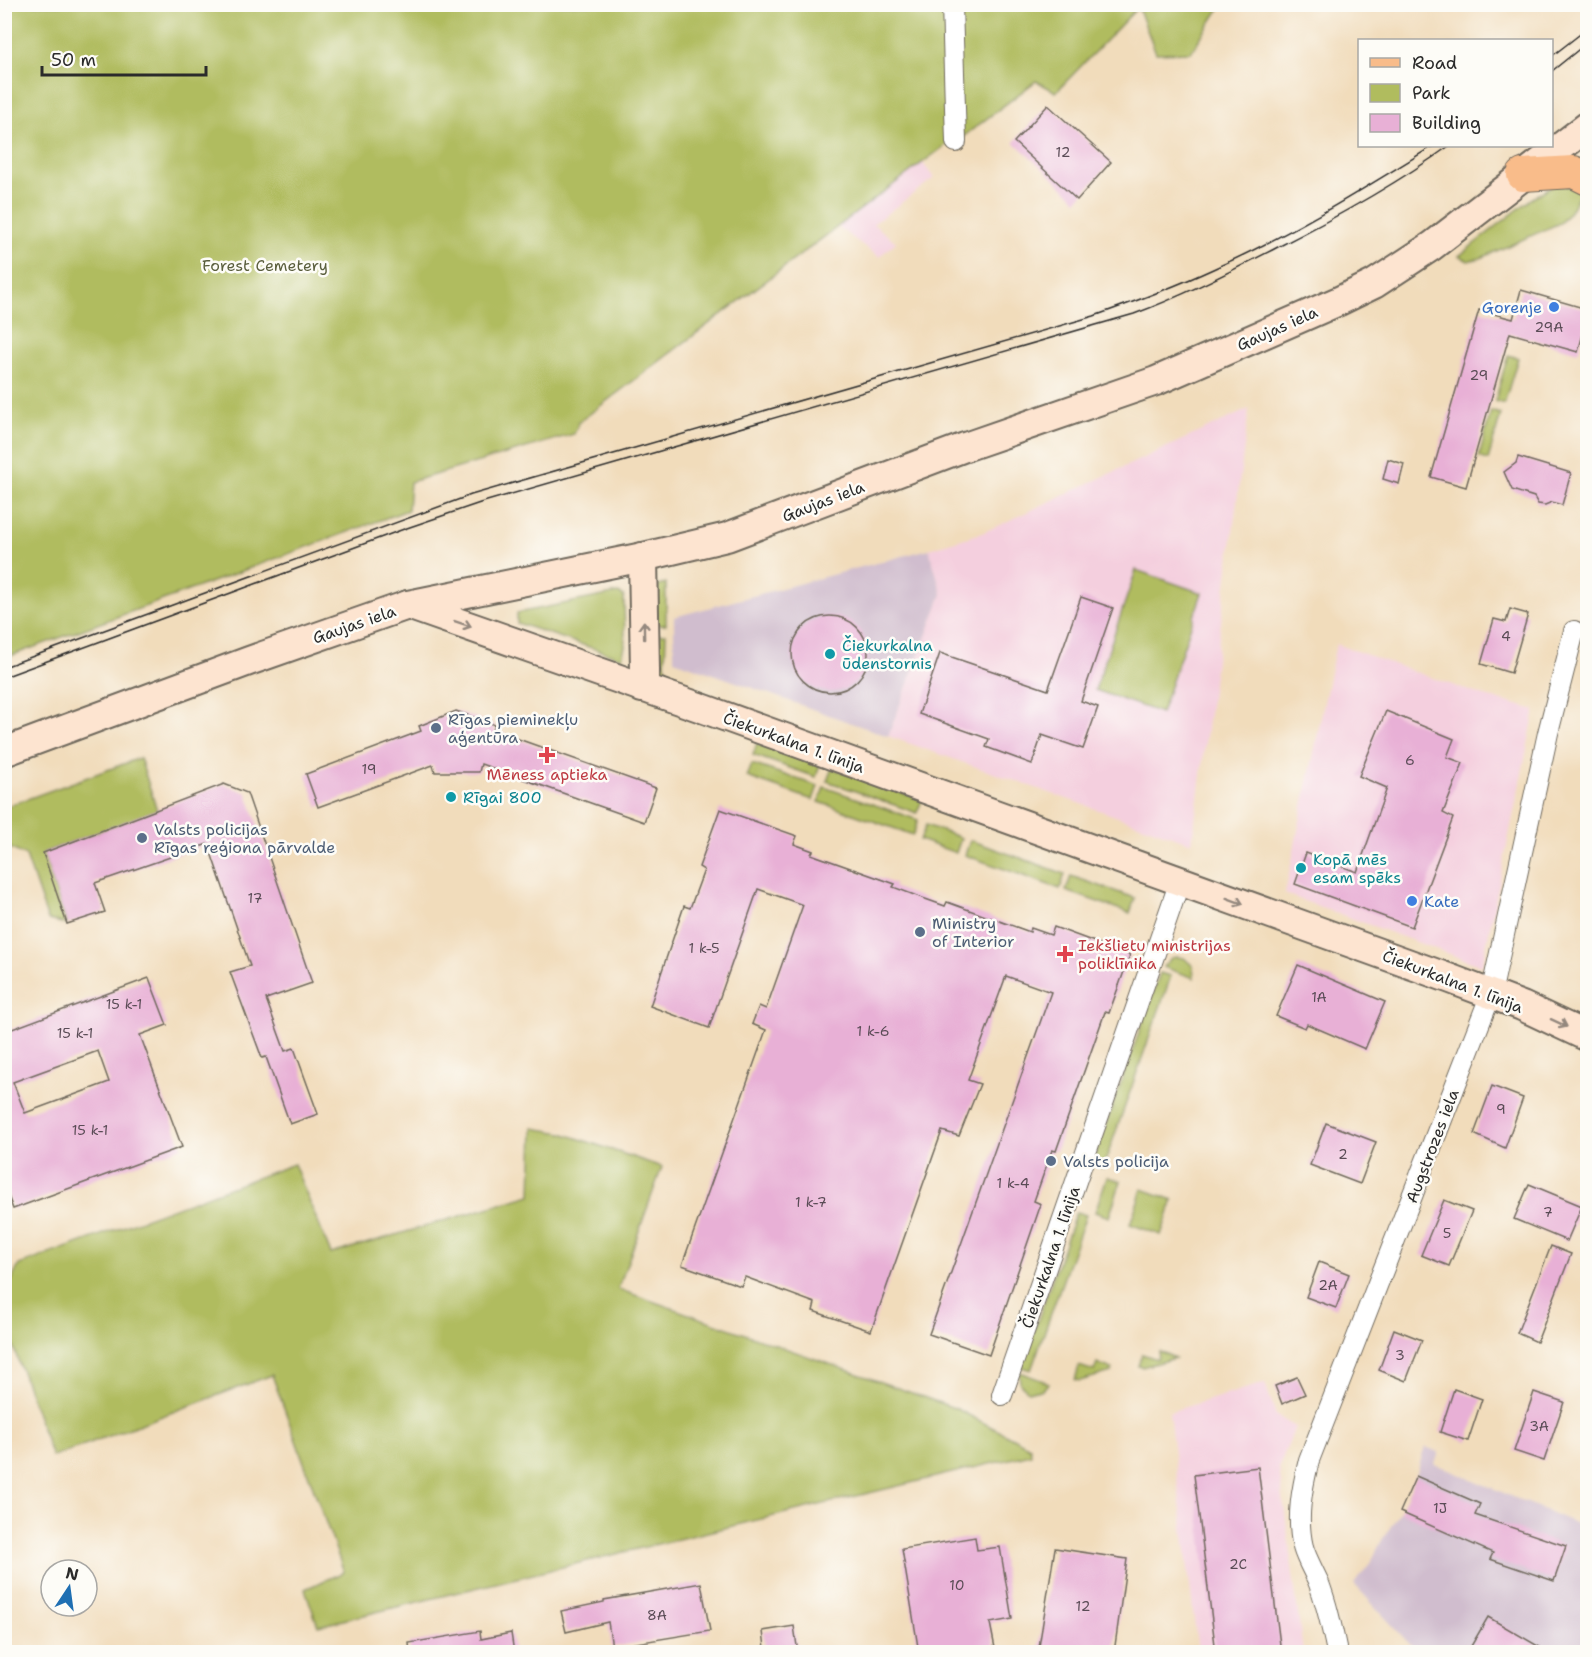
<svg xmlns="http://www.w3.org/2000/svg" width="1592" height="1657" viewBox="0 0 1592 1657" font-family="'Shantell Sans',sans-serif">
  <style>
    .built { fill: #f4cfde }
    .industrial { fill: #d0bdce }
    .green { fill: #b0bc5e; stroke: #6e7444; stroke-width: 1.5 }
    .building { fill: #e8b0d6; fill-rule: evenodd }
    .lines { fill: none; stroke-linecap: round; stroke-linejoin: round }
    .street-casing { stroke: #70695d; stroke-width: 22 }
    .secondary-casing { stroke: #70695d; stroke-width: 32 }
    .primary-casing { stroke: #70695d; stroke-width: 34 }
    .street { stroke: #fff; stroke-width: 20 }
    .secondary { stroke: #fde4d0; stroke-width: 28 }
    .primary { stroke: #f9bc8a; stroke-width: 32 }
    .tram { stroke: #2b2b2b; stroke-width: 1.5 }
    .oneway { stroke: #94887e }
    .shop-dot { fill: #3f7fe0; stroke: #fdfcf7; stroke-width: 2 }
    .culture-dot { fill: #0f9aa8; stroke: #fdfcf7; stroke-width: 2 }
    .service-dot { fill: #5c6f8a; stroke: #fdfcf7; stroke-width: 2 }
    .health-dot { fill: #e0444e; stroke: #fdfcf7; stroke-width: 2 }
    .labels { text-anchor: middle; stroke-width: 5; stroke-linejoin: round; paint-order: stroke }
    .number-label { font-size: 14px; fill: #5a4c56 }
    .park-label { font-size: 16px; fill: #5a5e3d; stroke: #fdfcf7 }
    .shop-label { font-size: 16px; fill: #366cbe; stroke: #fdfcf7; text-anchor: end }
    .street-label { font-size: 16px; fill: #2b2b2b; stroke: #fdfcf7 }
    .culture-label { font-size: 16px; fill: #0d838f; stroke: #fdfcf7; text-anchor: start }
    .service-label { font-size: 16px; fill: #4e5e75; stroke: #fdfcf7; text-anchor: start }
    .health-label { font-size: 16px; fill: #be3a42; stroke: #fdfcf7 }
  </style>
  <rect width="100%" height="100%" fill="#fdfcf7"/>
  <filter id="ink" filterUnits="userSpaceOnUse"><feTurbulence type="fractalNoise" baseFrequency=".0167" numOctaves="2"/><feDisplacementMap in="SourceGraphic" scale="12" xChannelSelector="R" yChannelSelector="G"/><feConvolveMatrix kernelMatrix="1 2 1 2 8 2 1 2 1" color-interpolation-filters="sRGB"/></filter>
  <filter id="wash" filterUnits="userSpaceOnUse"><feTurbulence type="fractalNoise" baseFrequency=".008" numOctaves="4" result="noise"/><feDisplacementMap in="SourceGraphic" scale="24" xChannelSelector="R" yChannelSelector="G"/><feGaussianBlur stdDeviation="1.35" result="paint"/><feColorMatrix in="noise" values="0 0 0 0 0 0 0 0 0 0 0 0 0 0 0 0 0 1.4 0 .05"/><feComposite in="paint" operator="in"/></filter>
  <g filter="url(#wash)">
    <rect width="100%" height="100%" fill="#f1dcbb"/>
    <g class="built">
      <polygon points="919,158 934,178 873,224 896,242 879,257 831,222"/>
      <polygon points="1249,409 1192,843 888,736 942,594 929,549 982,533"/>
      <polygon points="1336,644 1478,694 1535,710 1482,966 1285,894"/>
      <polygon points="1265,1383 1276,1415 1295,1427 1279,1467 1303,1652 1198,1652 1169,1412"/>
    </g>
    <g class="industrial">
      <polygon points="929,549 942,594 888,736 674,660 674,617"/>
      <polygon points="1425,1447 1439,1452 1435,1464 1587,1528 1587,1652 1417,1652 1354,1584 1371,1562 1382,1540 1400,1512 1416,1476"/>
    </g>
    <g class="green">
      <polygon points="5,5 1222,5 1191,52 1156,53 1138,7 1056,92 1036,81 956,142 946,145 579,422 574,434 410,482 408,510 5,658"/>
      <polygon points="1554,184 1583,188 1569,213 1560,223 1481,258 1468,261 1459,256 1531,199"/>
      <polygon points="1508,355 1518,358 1504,404 1495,401"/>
      <polygon points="1491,411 1501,414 1488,460 1479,457"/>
      <polygon points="1136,570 1202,593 1161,713 1095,690"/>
      <polygon points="666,583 666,625 654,625 657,586"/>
      <polygon points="618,593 624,596 625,646 622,658 517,623 517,613"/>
      <polygon points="655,634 666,634 665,665 669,671 665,673 657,671"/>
      <polygon points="757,743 820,765 816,777 753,755"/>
      <polygon points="140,758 157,810 43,853 67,924 48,920 26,856 8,847 5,847 5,807"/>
      <polygon points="752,764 818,786 813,800 747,777"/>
      <polygon points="832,768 922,800 917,813 827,781"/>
      <polygon points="824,787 918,820 913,835 819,802"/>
      <polygon points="926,825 961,838 956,853 920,840"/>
      <polygon points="970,840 1065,874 1060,889 965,855"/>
      <polygon points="1071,876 1135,898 1130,913 1066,891"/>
      <polygon points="1177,957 1184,958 1193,966 1194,978 1163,967 1171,958"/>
      <polygon points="1160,973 1171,976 1103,1168 1092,1164"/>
      <polygon points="533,1128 562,1133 662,1167 618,1289 957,1409 1030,1447 1031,1454 318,1626 305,1589 344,1572 272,1375 52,1457 5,1323 5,1294 19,1265 294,1164 331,1254 531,1195"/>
      <polygon points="1107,1177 1121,1181 1109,1217 1095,1212"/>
      <polygon points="1142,1189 1173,1200 1161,1235 1130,1224"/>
      <polygon points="1076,1212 1086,1215 1031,1370 1021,1367"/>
      <polygon points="1159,1351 1175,1358 1142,1367 1138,1366 1142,1354 1157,1359"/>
      <polygon points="1097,1363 1112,1369 1112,1372 1080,1381 1075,1380 1079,1366 1094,1371"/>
      <polygon points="1019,1372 1049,1383 1041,1391 1028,1391 1020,1384"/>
    </g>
    <g id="blocks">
      <g class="building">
        <polygon points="1048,105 1111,162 1077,200 1014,142"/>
        <polygon points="1521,290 1587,309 1587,320 1578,352 1510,333 1466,487 1431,477 1479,310 1513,319"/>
        <polygon points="1518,457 1571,473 1562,505 1552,502 1545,505 1538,504 1534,497 1512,490 1504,472 1516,463"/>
        <polygon points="1388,459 1404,464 1399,484 1383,479"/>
        <polygon points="1081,597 1113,608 1081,701 1098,707 1083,749 1042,735 1032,764 986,747 989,739 919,714 940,653 1048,690"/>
        <polygon points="1510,609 1528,614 1511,673 1481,664 1494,619 1506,622"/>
        <circle cx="830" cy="654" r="38"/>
        <polygon points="456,711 495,725 493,730 656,788 644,822 481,764 479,772 435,772 433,765 318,807 306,774 421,731 419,726"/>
        <polygon points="1386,711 1454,739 1447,757 1463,763 1443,813 1453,818 1412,927 1295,884 1306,853 1357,872 1387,788 1359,776"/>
        <polygon points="224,784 247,793 312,983 266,999 285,1051 294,1048 318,1114 290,1124 266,1057 262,1058 230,972 250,966 208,844 95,883 105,912 67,924 43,853"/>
        <polygon points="720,809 797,836 794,844 813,851 811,854 895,884 893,887 917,896 945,906 947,902 1030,932 1031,928 1051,935 1054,927 1130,955 1109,1013 1105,1012 1056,1151 1052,1150 1034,1201 1041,1204 989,1355 929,1334 1051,992 1006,976 968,1080 980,1084 959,1136 942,1131 871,1331 813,1311 815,1303 745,1277 741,1286 682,1265 766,1030 752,1024 759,1006 766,1009 803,905 758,889 709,1028 650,1006 684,906 690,908 704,870 699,867"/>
        <polygon points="1298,965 1385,1002 1365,1049 1307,1024 1305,1028 1276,1016"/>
        <path d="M149 978 167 1025 140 1035 182 1147 13 1209 4 1185V1032ZM98 1051 109 1082 25 1113 13 1082Z"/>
        <polygon points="1492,1086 1523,1098 1505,1148 1474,1134"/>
        <polygon points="1326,1123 1376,1142 1360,1184 1310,1165"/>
        <polygon points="1529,1184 1582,1206 1567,1241 1514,1219"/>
        <polygon points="1444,1200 1472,1211 1449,1266 1421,1255"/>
        <polygon points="1551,1246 1571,1254 1537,1342 1517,1333"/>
        <polygon points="1319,1262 1349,1274 1336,1308 1306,1297"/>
        <polygon points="1394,1329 1422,1340 1406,1381 1379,1370"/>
        <polygon points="1297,1377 1305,1394 1282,1404 1275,1386"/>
        <polygon points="1454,1389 1482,1399 1468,1441 1440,1432"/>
        <polygon points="1534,1392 1564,1402 1544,1461 1514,1451"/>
        <polygon points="1258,1467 1281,1653 1216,1653 1194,1475"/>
        <polygon points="1416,1476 1480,1504 1475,1515 1566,1546 1554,1581 1490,1559 1493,1553 1400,1512"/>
        <polygon points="975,1537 977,1550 1000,1547 1012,1619 990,1623 996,1653 919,1653 902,1549"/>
        <polygon points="1055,1548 1127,1559 1114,1653 1038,1653"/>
        <polygon points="701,1583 710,1631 612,1647 608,1622 566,1632 561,1611 604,1602 604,1600"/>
        <polygon points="1488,1617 1550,1653 1467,1653"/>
        <polygon points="794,1626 798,1653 777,1653 777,1647 765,1648 763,1631"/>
        <polygon points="480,1631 481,1639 511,1633 514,1653 410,1653 409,1643"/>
      </g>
    </g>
  </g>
  <g filter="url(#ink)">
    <use href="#blocks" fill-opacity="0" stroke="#70695d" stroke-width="1.5"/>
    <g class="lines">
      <g class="street-casing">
        <g id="street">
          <polyline points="952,4 956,142"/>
          <polyline points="1002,1395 1180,881"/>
          <path d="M1337 1652C1332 1628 1327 1604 1318 1581 1313 1570 1306 1558 1303 1547 1296 1518 1302 1488 1309 1460L1491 994 1548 733 1574 631"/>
        </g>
      </g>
      <g class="secondary-casing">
        <g id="secondary">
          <polyline points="408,605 699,707 1451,979 1522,1006 1588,1037"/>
          <polyline points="642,688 645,671 643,557"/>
          <polyline points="4,752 249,661 408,605 643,557 727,537 965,447 1156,381 1339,301 1374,284 1432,246 1588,126"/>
        </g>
      </g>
      <g class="primary-casing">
        <polyline id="primary" points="1523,175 1574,172 1588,179"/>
      </g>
      <use href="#street" class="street"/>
      <use href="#secondary" class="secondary"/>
      <use href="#primary" class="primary"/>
      <g class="tram">
        <polyline points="1552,56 1588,28"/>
        <polyline points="1552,71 1588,42"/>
        <path d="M4 667 471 495 1094 316C1134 302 1174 287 1213 269 1290 235 1362 190 1433 146"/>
        <path d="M4 677 404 529 480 503 1134 314C1183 296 1229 272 1276 248 1335 218 1395 185 1449 146"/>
      </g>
    </g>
    <defs><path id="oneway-shaft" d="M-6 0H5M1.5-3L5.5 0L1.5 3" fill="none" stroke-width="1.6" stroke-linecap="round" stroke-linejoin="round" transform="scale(1.5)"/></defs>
    <g class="oneway">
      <use href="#oneway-shaft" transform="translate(463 624) rotate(19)"/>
      <use href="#oneway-shaft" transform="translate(644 630) rotate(-91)"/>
      <use href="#oneway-shaft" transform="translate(1235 901) rotate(20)"/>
      <use href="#oneway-shaft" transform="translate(1559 1023) rotate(25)"/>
    </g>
  </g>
  <g class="shop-dot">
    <circle cx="1554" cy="307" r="6"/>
    <circle cx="1412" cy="901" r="6"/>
  </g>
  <g class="culture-dot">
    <circle cx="830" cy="654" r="6"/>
    <circle cx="451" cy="797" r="6"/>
    <circle cx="1301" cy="868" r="6"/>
  </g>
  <g class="service-dot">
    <circle cx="436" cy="728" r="6"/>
    <circle cx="142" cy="838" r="6"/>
    <circle cx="920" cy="932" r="6"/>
    <circle cx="1051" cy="1161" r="6"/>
  </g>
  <g class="health-dot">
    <path d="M544 746h6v6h6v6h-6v6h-6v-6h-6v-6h6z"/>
    <path d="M1062 945h6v6h6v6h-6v6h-6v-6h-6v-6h6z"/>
  </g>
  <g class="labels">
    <g class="number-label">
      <text x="1063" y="157">12</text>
      <text x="1549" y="332">29A</text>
      <text x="1479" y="380">29</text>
      <text x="1506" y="641">4</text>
      <text x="1410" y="765">6</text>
      <text x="369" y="774">19</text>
      <text x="255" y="903">17</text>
      <text x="704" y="953">1 k-5</text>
      <text x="1319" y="1002">1A</text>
      <text x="124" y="1009">15 k-1</text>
      <text x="873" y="1036">1 k-6</text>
      <text x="75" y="1038">15 k-1</text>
      <text x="1501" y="1114">9</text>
      <text x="90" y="1135">15 k-1</text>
      <text x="1343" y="1159">2</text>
      <text x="1013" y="1188">1 k-4</text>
      <text x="811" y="1207">1 k-7</text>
      <text x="1548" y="1217">7</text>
      <text x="1447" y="1238">5</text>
      <text x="1328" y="1290">2A</text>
      <text x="1400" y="1360">3</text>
      <text x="1539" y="1431">3A</text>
      <text x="1440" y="1513">1J</text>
      <text x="1238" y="1569">2C</text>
      <text x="957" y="1590">10</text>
      <text x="1083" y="1611">12</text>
      <text x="657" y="1620">8A</text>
    </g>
    <g class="park-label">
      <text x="265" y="271">Forest Cemetery</text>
    </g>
    <g class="shop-label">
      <text x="1542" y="313">Gorenje</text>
      <text x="1424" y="907" text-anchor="start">Kate</text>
    </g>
    <g class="street-label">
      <text transform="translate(1277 328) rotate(-24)" y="6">Gaujas iela</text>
      <text transform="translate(823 501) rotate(-21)" y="6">Gaujas iela</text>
      <text transform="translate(354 624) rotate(-19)" y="6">Gaujas iela</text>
      <text transform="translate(794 742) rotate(20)" y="6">Čiekurkalna 1. līnija</text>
      <text transform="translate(1453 981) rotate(21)" y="6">Čiekurkalna 1. līnija</text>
      <text transform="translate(1432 1146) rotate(-69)" y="6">Augstrozes iela</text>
      <text transform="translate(1050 1257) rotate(-71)" y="6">Čiekurkalna 1. līnija</text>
    </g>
    <g class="culture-label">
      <text x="842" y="651">Čiekurkalna<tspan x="842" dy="18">ūdenstornis</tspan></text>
      <text x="463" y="803">Rīgai 800</text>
      <text x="1313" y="865">Kopā mēs<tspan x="1313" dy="18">esam spēks</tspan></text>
    </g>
    <g class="service-label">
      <text x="448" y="725">Rīgas pieminekļu<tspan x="448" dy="18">aģentūra</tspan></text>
      <text x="154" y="835">Valsts policijas<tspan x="154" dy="18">Rīgas reģiona pārvalde</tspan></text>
      <text x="932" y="929">Ministry<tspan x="932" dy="18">of Interior</tspan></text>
      <text x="1063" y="1167">Valsts policija</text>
    </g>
    <g class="health-label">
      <text x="547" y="780">Mēness aptieka</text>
      <text x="1078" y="951" text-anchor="start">Iekšlietu ministrijas<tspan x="1078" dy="18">poliklīnika</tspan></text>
    </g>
  </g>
  <rect width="1592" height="1657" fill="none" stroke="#fdfcf7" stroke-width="24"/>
  <rect x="1358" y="39" width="195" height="108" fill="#fdfcf7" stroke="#a9a8a5" stroke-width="1.5"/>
  <rect x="1370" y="58" width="30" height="9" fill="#f9bc8a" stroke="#a9a8a5" stroke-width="1.5"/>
  <text x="1412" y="69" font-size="18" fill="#2b2b2b">Road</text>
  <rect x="1370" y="84" width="30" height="18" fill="#b0bc5e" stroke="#a9a8a5" stroke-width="1.5"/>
  <text x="1412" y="99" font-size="18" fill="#2b2b2b">Park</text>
  <rect x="1370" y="114" width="30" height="18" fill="#e8b0d6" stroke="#a9a8a5" stroke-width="1.5"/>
  <text x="1412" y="129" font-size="18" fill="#2b2b2b">Building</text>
  <g transform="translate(69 1588) rotate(13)"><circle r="28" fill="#fdfcf7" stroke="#a9a8a5" stroke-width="1.5"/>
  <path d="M0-4.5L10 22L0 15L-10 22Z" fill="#1f6fb2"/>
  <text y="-9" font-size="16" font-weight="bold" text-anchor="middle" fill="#2b2b2b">N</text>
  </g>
  <path d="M42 66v9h164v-9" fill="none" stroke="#2b2b2b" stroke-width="3"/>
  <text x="51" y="66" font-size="18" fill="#2b2b2b" stroke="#fdfcf7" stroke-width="4.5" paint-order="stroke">50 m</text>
</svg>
